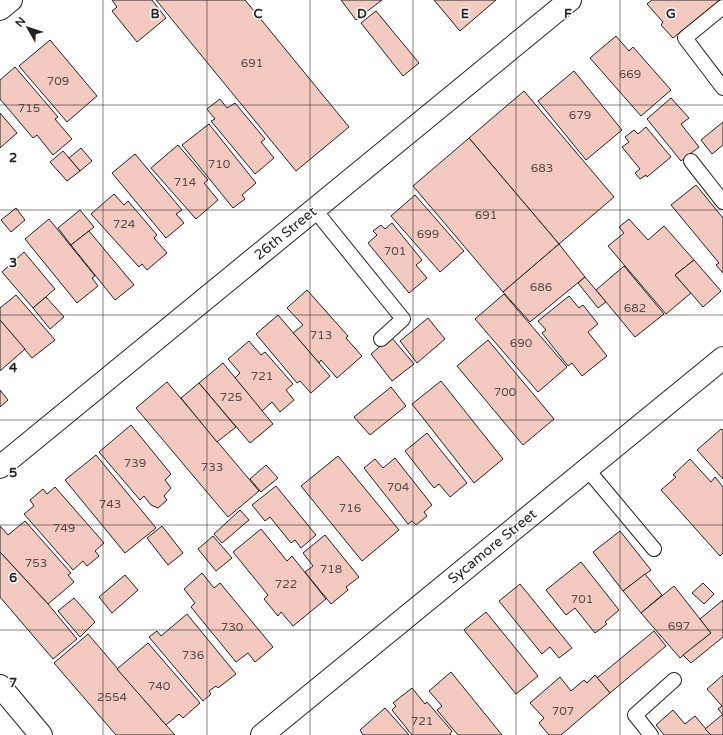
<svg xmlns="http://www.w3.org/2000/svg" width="723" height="735" viewBox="0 0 723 735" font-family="'Varela Round',sans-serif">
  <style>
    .building { fill: #f3c9c0; stroke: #222 }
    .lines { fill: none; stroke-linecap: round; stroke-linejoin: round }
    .lane-casing { stroke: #222; stroke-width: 16 }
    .street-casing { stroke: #222; stroke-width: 24 }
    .secondary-casing { stroke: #222; stroke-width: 24 }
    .lane { stroke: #fff; stroke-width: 14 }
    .street { stroke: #fff; stroke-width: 22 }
    .secondary { stroke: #fff; stroke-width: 22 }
    .grid { fill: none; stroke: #222; stroke-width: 1; stroke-opacity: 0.55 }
    .labels { text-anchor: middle; stroke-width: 3; stroke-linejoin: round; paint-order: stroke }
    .number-label { font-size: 12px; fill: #564c4a }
    .street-label { font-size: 14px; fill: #222; stroke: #fff }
    .grid-label { font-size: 13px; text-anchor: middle; font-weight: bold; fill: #222; stroke: #fff; stroke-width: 3; stroke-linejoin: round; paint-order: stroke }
  </style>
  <rect width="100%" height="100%" fill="#fff"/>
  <g class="building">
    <polygon points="112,0 152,0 166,18 137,42 112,11 117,7"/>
    <polygon points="156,0 245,0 349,127 296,171"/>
    <polygon points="341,0 382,0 356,20"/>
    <polygon points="434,0 496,0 460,31"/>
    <polygon points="652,0 720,0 673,38 661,25 663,22 647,4"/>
    <polygon points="376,11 419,63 403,76 361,23"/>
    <polygon points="616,36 629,51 633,47 671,90 641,116 590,58"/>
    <polygon points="50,40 97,96 67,122 19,66"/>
    <polygon points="15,67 58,117 55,119 72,139 53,155 37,135 33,138 0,99 0,80"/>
    <polygon points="574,71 622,130 586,160 538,101"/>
    <polygon points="524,91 614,197 559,244 469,138"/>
    <polygon points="671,98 689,118 681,124 699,147 681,161 647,119"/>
    <polygon points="220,99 227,108 235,103 265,139 261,142 274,158 255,174 211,121 215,119 207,109"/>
    <polygon points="0,113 17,133 0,148"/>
    <polygon points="723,122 723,145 712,154 701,140"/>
    <polygon points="209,124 256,183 242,195 245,199 233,208 182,145"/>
    <polygon points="646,127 671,157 647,177 646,175 640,179 635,173 640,169 622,147 629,142 625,137 634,130 638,134"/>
    <polygon points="469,138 559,244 503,292 413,186"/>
    <polygon points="178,145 208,180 204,183 218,200 196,219 151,168"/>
    <polygon points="81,148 92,161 80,171 69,158"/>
    <polygon points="63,151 80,171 67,181 50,162"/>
    <polygon points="135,154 182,210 176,214 184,223 166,238 112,173"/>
    <polygon points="696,185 723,218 723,273 716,265 719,263 671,205"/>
    <polygon points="114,194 124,205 128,201 157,235 154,238 167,253 147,270 142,264 139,267 91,214"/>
    <polygon points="415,195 464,251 440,272 391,216"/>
    <polygon points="16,208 25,220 11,232 1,220"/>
    <polygon points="80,210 94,227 71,245 58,228"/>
    <polygon points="49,219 95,276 92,278 98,286 77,303 25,239"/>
    <polygon points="629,219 648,240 664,226 694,260 675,275 691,293 666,314 608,246 624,233 619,227"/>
    <polygon points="392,223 422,260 416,265 427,278 409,293 368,243 377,235 373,231 381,225 385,229"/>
    <polygon points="89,231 134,285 115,300 71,245"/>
    <polygon points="559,244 585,277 530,322 503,292"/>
    <polygon points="24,252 55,289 33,308 2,272"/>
    <polygon points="694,260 721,291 703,307 675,275"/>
    <polygon points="624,266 664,314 635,337 596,290"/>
    <polygon points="585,277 606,302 598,308 578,283"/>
    <polygon points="307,290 348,336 346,338 362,356 337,378 321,360 319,363 293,333 303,325 287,308"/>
    <polygon points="504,294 567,367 538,392 475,319"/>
    <polygon points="16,295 55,340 32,358 0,320 0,308"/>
    <polygon points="569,296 579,308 583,305 598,324 588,332 607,356 582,376 572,363 568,366 542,333 546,330 538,321"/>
    <polygon points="46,297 64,317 50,329 33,308"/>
    <polygon points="278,315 330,376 311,393 300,381 297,383 256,334"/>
    <polygon points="428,318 445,339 417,363 400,341"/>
    <polygon points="0,320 25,349 0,371"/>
    <polygon points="391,337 414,364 392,381 371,354"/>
    <polygon points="488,340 554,419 523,445 457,366"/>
    <polygon points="249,341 261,355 265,352 293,384 286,390 294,400 280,412 272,402 262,411 235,378 240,373 228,359"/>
    <polygon points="223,363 273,424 250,443 199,383"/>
    <polygon points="441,381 503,459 474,483 412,404"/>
    <polygon points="167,382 259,491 228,517 136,408"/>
    <polygon points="199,383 236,427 217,442 181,398"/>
    <polygon points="391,387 406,406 370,435 354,417"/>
    <polygon points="0,390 8,400 0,407"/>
    <polygon points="131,425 171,474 165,480 171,488 164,496 167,500 158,508 151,505 144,496 140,500 99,452"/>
    <polygon points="721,429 723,430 723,479 697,450"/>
    <polygon points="427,433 467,483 450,497 439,484 434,488 405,451"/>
    <polygon points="96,455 156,528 125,553 65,480"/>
    <polygon points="338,456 399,530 362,561 301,486"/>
    <polygon points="395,458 432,505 424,512 427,516 416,525 412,521 408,524 364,468 375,459 383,468"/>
    <polygon points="690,459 711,482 715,477 723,487 723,553 720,556 661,490 676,477 673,475"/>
    <polygon points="266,465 278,478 261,492 250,479"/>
    <polygon points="276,486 316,535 301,548 295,540 291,543 270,517 265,521 252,505"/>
    <polygon points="55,487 104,543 95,551 99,556 87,566 83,561 73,570 24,514 34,506 30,500 43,489 47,494"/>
    <polygon points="240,510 249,520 222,543 214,534"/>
    <polygon points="25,521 71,573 68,575 74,582 48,604 0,552 0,526 8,535"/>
    <polygon points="162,526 183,553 168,565 147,538"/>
    <polygon points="261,529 287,561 292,556 326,599 293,626 281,612 278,616 264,599 268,595 233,552"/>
    <polygon points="620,531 651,570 623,591 593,552"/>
    <polygon points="325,535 359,577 346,587 348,590 331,604 305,572 313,566 303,553"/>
    <polygon points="213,536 232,558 216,571 198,549"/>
    <polygon points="0,552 48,604 77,639 53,659 0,597"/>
    <polygon points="581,562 619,610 605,622 607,624 595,633 575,608 566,615 546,590"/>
    <polygon points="202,573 214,588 220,583 273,647 255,662 248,653 236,662 191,607 195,603 184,589"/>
    <polygon points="645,574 662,595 641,613 623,591"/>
    <polygon points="125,575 138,590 112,613 99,597"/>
    <polygon points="703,583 714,594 704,604 692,593"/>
    <polygon points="520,584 572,648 559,658 550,647 542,654 499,601"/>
    <polygon points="674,586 711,633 680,658 641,613"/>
    <polygon points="74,598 95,622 80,637 58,611"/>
    <polygon points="723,600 723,637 691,663 683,655 711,633 700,619"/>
    <polygon points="486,612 538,676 516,694 464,630"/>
    <polygon points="187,614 236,674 218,688 216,686 209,691 211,694 203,701 149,637 157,631 161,636"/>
    <polygon points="654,631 666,646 610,693 597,678"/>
    <polygon points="88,634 166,725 175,735 116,735 54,663"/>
    <polygon points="148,643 200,703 183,718 179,714 166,725 117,669"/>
    <polygon points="451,672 502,735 458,735 437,710 442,706 429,691"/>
    <polygon points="595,675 610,693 561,735 549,735 539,723 544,718 530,703 560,677 571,691 584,680 587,683"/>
    <polygon points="723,675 723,715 718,709 722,706 707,689"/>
    <polygon points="412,688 425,704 427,702 452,731 450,734 451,735 412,735 392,710 396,706 393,703"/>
    <polygon points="385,708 409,735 363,735 360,730"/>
    <polygon points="673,710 685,724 695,716 711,735 664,735 656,725"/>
    <polygon points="723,714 723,735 711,735 705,729"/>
  </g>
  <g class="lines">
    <g class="lane-casing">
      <g id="lane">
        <polyline points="723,7 685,38 723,88"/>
        <polyline points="691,161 723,202"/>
        <polyline points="314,209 403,319 381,339"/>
        <polyline points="587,469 654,549"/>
        <polyline points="651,735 635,715 674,680"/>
      </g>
    </g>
    <g class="street-casing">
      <g id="street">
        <polyline points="0,467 570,0"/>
        <polyline points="262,735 723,358"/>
      </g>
    </g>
    <g class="secondary-casing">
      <g id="secondary">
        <polyline points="0,9 11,0"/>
        <polyline points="0,686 41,735"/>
      </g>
    </g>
    <use href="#lane" class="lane"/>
    <use href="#street" class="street"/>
    <use href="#secondary" class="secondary"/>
  </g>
  <path class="grid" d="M103 0V735M207 0V735M310 0V735M413 0V735M516 0V735M620 0V735M0 105H723M0 210H723M0 315H723M0 420H723M0 525H723M0 630H723"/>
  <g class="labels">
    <g class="number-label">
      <text x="252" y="67">691</text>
      <text x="630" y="78">669</text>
      <text x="58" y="85">709</text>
      <text x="29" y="112">715</text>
      <text x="580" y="119">679</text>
      <text x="219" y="168">710</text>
      <text x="542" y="172">683</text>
      <text x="185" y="186">714</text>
      <text x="486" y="219">691</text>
      <text x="124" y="228">724</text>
      <text x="428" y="238">699</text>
      <text x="395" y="255">701</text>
      <text x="541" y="291">686</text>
      <text x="635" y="312">682</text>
      <text x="321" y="339">713</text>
      <text x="521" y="347">690</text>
      <text x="262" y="380">721</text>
      <text x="505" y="396">700</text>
      <text x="231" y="401">725</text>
      <text x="135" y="467">739</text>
      <text x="212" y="471">733</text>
      <text x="398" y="491">704</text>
      <text x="110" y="508">743</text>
      <text x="350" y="512">716</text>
      <text x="64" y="532">749</text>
      <text x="36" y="567">753</text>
      <text x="331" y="573">718</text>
      <text x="286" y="588">722</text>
      <text x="582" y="603">701</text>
      <text x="679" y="630">697</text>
      <text x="232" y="631">730</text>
      <text x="193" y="659">736</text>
      <text x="159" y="690">740</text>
      <text x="112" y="701">2554</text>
      <text x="563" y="715">707</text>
      <text x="422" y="725">721</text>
    </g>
    <g class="street-label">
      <text transform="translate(285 233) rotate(-39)" y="5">26th Street</text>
      <text transform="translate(492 546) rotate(-39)" y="5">Sycamore Street</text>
    </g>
  </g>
  <g class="grid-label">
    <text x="155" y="18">B</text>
    <text x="258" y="18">C</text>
    <text x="362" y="18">D</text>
    <text x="465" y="18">E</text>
    <text x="568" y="18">F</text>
    <text x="671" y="18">G</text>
    <text x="13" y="162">2</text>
    <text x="13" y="267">3</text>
    <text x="13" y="372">4</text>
    <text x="13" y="477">5</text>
    <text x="13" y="582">6</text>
    <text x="13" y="687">7</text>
  </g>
  <g transform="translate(28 28) rotate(309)" stroke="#ffffff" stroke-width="3" paint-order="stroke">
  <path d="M0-3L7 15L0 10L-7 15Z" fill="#222222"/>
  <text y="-6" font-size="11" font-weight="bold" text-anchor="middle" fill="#222222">N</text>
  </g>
</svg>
